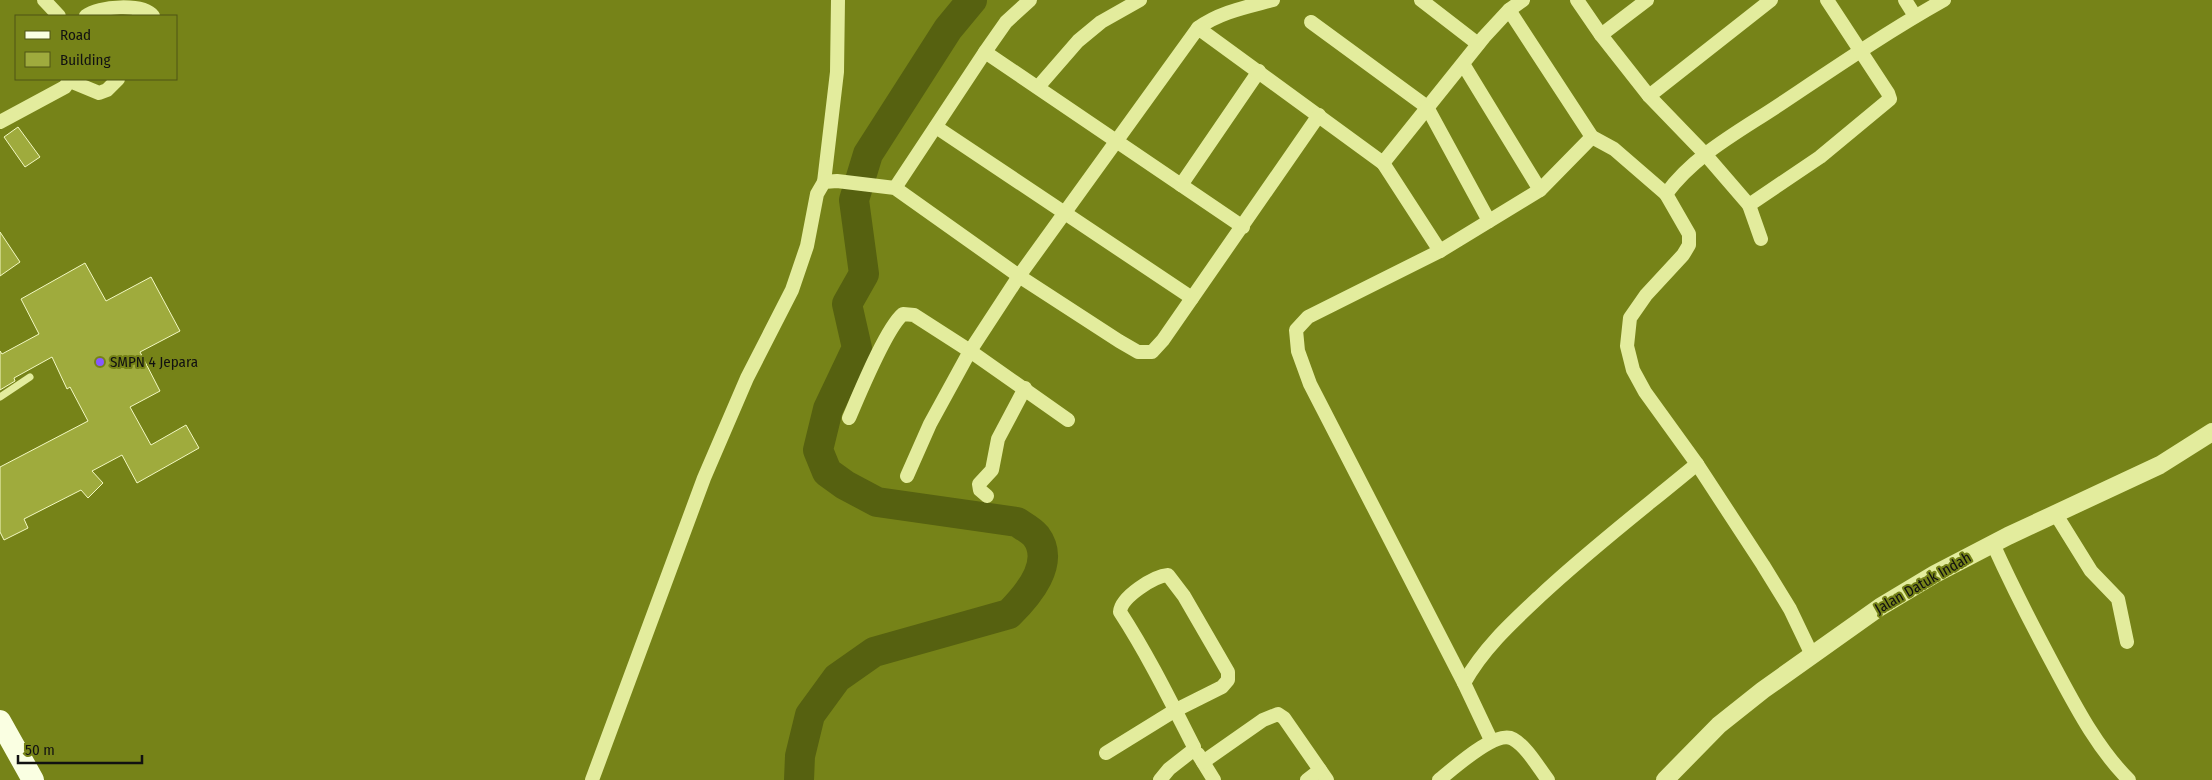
<svg xmlns="http://www.w3.org/2000/svg" width="2212" height="780" viewBox="0 0 2212 780" font-family="'Fira Sans Condensed',sans-serif">
  <style>
    .lines { fill: none; stroke-linecap: round; stroke-linejoin: round }
    .river { stroke: #566110; stroke-width: 30 }
    .building { fill: #9fab3d; stroke: #f3f9c2 }
    .service { stroke: #e3ec9d; stroke-width: 7 }
    .minor { stroke: #e3ec9d; stroke-width: 14 }
    .tertiary { stroke: #e3ec9d; stroke-width: 18 }
    .primary { stroke: #faffe2; stroke-width: 22 }
    .poi-dot { fill: #8658ff; stroke: #768318; stroke-width: 2 }
    .labels { text-anchor: middle; stroke-width: 4; stroke-linejoin: round; paint-order: stroke }
    .poi-label { font-size: 15px; fill: #111; stroke: #768318; text-anchor: start }
    .street-label { font-size: 15px; fill: #111; stroke: #768318 }
  </style>
  <rect width="100%" height="100%" fill="#768318"/>
  <g class="lines">
    <path class="river" d="M799 780 800 756 810 715 837 678 874 652 1009 614C1028 595 1056 563 1036 536 1031 530 1023 526 1017 522L877 502 845 485 827 472 818 450 828 409 857 348 847 304 864 274 854 200 868 154 948 29 972 0"/>
  </g>
  <g class="building">
    <polygon points="18,127 40,157 25,167 4,137"/>
    <polygon points="0,232 20,262 0,276"/>
    <polygon points="85,263 106,301 151,277 180,331 140,352 160,391 130,407 151,445 186,425 199,448 137,483 122,455 92,471 103,483 88,498 81,490 24,519 28,528 4,540 0,532 0,467 88,421 70,387 67,389 52,357 14,378 15,381 0,390 0,351 2,354 39,334 21,299"/>
  </g>
  <g class="lines">
    <polyline class="service" points="0,397 30,377"/>
    <g class="minor">
      <polyline points="44,0 59,16"/>
      <polyline points="1421,0 1478,44"/>
      <polyline points="1577,0 1601,35 1649,96 1705,154 1749,205"/>
      <polyline points="1905,0 1915,16"/>
      <polyline points="1509,10 1592,137 1614,149 1666,194 1689,234 1689,245 1683,255 1646,295 1630,318 1627,346 1633,370 1645,392 1697,464 1763,565 1790,609 1812,655"/>
      <path d="M86 16C98 6 143 3 153 16"/>
      <polyline points="1311,22 1427,107 1489,221"/>
      <path d="M1198 28C1220 12 1247 7 1273 0"/>
      <polyline points="1601,35 1647,0"/>
      <polyline points="985,52 1006,22 1030,0"/>
      <polyline points="1463,64 1540,190"/>
      <polyline points="70,81 99,93 107,90 118,79"/>
      <polyline points="1038,87 1078,41 1101,22 1140,0"/>
      <polyline points="1649,96 1771,0"/>
      <polyline points="0,122 65,87 70,79"/>
      <polyline points="936,127 1192,298"/>
      <polyline points="1383,163 1440,251"/>
      <polyline points="824,182 837,72 838,0"/>
      <polyline points="1181,185 1259,71"/>
      <polyline points="895,188 985,52 1243,227"/>
      <path d="M1666 194C1694 155 1740 131 1779 105 1833 69 1887 32 1944 0"/>
      <polyline points="1761,239 1749,205 1820,157 1890,99 1888,93 1827,0"/>
      <path d="M849 418C859 395 886 328 903 314L914 315 970 351 1019 276 1198 28 1383 163 1484 37 1509 10 1523 0"/>
      <polyline points="907,476 930,424 970,351 1068,420"/>
      <polyline points="987,496 980,490 979,484 992,470 998,439 1025,388"/>
      <polyline points="2055,513 2091,571 2118,599 2127,642"/>
      <path d="M1993 544C2012 586 2033 627 2055 668 2076 707 2097 748 2129 780"/>
      <path d="M1464 683C1483 649 1510 624 1539 597 1589 550 1644 508 1697 464"/>
      <polyline points="1491,740 1464,683 1310,384 1298,351 1296,330 1308,317 1440,251 1540,190 1592,137"/>
      <path d="M1106 753 1174 711 1222 687 1228 680V672L1184 596 1168 575C1154 576 1121 597 1120 612 1148 655 1171 702 1194 747L1192 751 1169 769 1160 780"/>
      <polyline points="1198,754 1214,780"/>
      <polyline points="1203,762 1263,720 1278,714 1284,718 1327,780"/>
      <polyline points="592,780 704,478 747,378 792,290 807,246 817,194 824,182 837,181 895,188 1019,276 1119,341 1138,352 1152,352 1163,340 1319,115"/>
      <polyline points="1307,780 1320,770"/>
      <path d="M1439 780C1453 769 1496 729 1513 739 1527 747 1538 767 1548 780"/>
    </g>
    <polyline class="tertiary" points="1665,780 1719,725 1763,690 1880,607 1935,574 2008,536 2160,465 2212,432"/>
    <polyline class="primary" points="0,721 33,780"/>
  </g>
  <circle class="poi-dot" cx="100" cy="362" r="5"/>
  <g class="labels">
    <g class="poi-label">
      <text x="110" y="367">SMPN 4 Jepara</text>
    </g>
    <g class="street-label">
      <text transform="translate(1923 583) rotate(-30)" y="5">Jalan Datuk Indah</text>
    </g>
  </g>
  <rect x="15" y="15" width="162" height="65" fill="#768318" stroke="#4e5515"/>
  <rect x="25" y="31" width="25" height="8" fill="#faffe2" stroke="#4e5515"/>
  <text x="60" y="40" font-size="15" fill="#111111">Road</text>
  <rect x="25" y="52" width="25" height="15" fill="#9fab3d" stroke="#4e5515"/>
  <text x="60" y="65" font-size="15" fill="#111111">Building</text>
  <path d="M18 755v8h124v-8" fill="none" stroke="#111111" stroke-width="2.5"/>
  <text x="25" y="755" font-size="15" fill="#111111" stroke="#768318" stroke-width="4" paint-order="stroke">50 m</text>
</svg>
